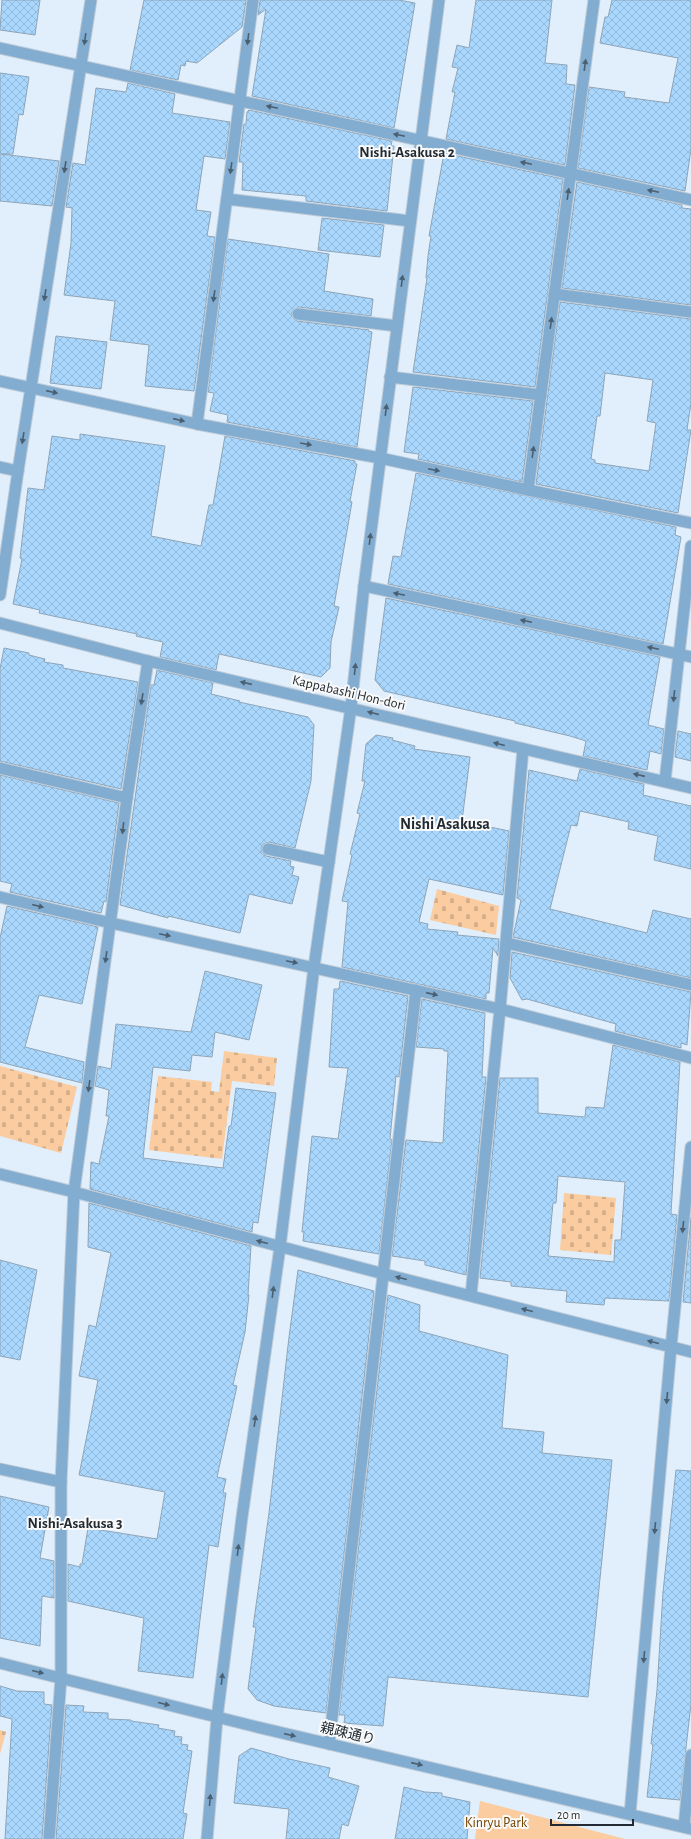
<svg xmlns="http://www.w3.org/2000/svg" width="691" height="1839" viewBox="0 0 691 1839" font-family="'Alegreya Sans','Noto Sans JP',sans-serif">
  <style>
    .cemetery { fill: url(#cemetery-stones) }
    .park { fill: #facca0 }
    .building { fill: url(#building-cross-hatch); stroke: #8ea5b8; fill-rule: evenodd }
    .lines { fill: none; stroke-linecap: round; stroke-linejoin: round }
    .service-casing { stroke: #bfccd8; stroke-width: 13 }
    .pedestrian-casing { stroke: #bfccd8; stroke-width: 13 }
    .minor-casing { stroke: #bfccd8; stroke-width: 13 }
    .tertiary-casing { stroke: #bfccd8; stroke-width: 13 }
    .service { stroke: #83add0; stroke-width: 11 }
    .pedestrian { stroke: #83add0; stroke-width: 11 }
    .minor { stroke: #83add0; stroke-width: 11 }
    .tertiary { stroke: #83add0; stroke-width: 11 }
    .oneway { fill: #495f72 }
    .labels { text-anchor: middle; stroke-width: 4; stroke-linejoin: round; paint-order: stroke }
    .street-label { font-size: 14px; fill: #222b33; stroke: #fafafa }
    .park-label { font-size: 14px; fill: #734300; stroke: #fafafa }
    .neighbourhood-label { font-size: 15px; font-weight: bold; fill: #222b33; stroke: #fafafa }
    .quarter-label { font-size: 16px; font-weight: bold; fill: #222b33; stroke: #fafafa }
  </style>
  <defs>
    <pattern id="cemetery-stones" width="16" height="16" patternUnits="userSpaceOnUse"><rect width="16" height="16" fill="#facca0"/><path d="M2 7V4a2 2 0 0 1 4 0v3zM10 15v-3a2 2 0 0 1 4 0v3z" fill="#d6af8a"/></pattern>
    <pattern id="building-cross-hatch" width="8" height="8" patternUnits="userSpaceOnUse"><rect width="8" height="8" fill="#a9d7fe"/><path d="M0 0l8 8M0 8l8-8" fill="none" stroke="#91b9da"/></pattern>
  </defs>
  <rect width="100%" height="100%" fill="#e1effc"/>
  <g class="cemetery">
    <polygon points="437,889 499,906 496,935 430,920"/>
    <polygon points="224,1051 277,1058 274,1086 232,1081 222,1159 149,1150 158,1076 212,1082 211,1091 219,1092"/>
    <polygon points="0,1066 77,1087 61,1153 0,1136"/>
    <polygon points="564,1193 616,1198 611,1255 560,1250"/>
    <polygon points="0,1730 6,1732 0,1754"/>
  </g>
  <polygon class="park" points="480,1801 625,1839 475,1839"/>
  <g class="building">
    <polygon points="2,0 40,0 35,35 0,30"/>
    <polygon points="144,0 246,0 242,27 197,63 186,61 185,66 181,65 178,80 130,70"/>
    <polygon points="260,0 399,0 415,3 394,128 252,96 266,9 258,15"/>
    <polygon points="476,0 552,0 545,63 567,65 566,84 575,85 565,165 446,139 455,92 452,92 458,68 452,67 457,45 469,48"/>
    <polygon points="612,0 691,0 691,149 685,191 578,168 589,87 625,92 624,97 669,103 678,58 600,43 605,17 608,17"/>
    <polygon points="0,73 29,77 23,115 19,114 13,154 1,154 59,161 52,206 0,201"/>
    <polygon points="128,83 175,94 172,113 230,122 225,159 204,156 196,210 211,212 207,236 215,237 194,391 145,386 149,345 110,340 115,301 64,295 71,243 72,208 66,207 73,163 85,165 96,88 126,92"/>
    <polygon points="249,110 392,141 391,146 394,146 387,211 306,201 306,196 242,190 243,162 239,162 244,124 246,124 247,112"/>
    <polygon points="444,153 563,179 535,387 413,372 427,278 426,278 428,256 431,236 429,236"/>
    <polygon points="577,182 682,205 682,208 691,209 691,305 562,288"/>
    <polygon points="322,218 384,225 380,257 318,250"/>
    <polygon points="228,239 329,254 324,291 373,299 371,316 299,307 293,310 291,314 294,319 297,321 369,330 368,331 372,332 357,447 227,422 228,415 210,411 214,393 208,392"/>
    <path d="M560 302 691 319V403L687 430H691L678 513 536 484ZM605 373 653 380 647 421 656 423 649 471 595 463V460L591 459 597 416H600Z"/>
    <polygon points="56,336 107,342 101,389 50,383"/>
    <polygon points="413,387 533,401 522,482 418,459 419,454 404,452"/>
    <polygon points="80,434 165,446 151,536 201,546 209,505 213,505 225,436 355,461 355,464 357,464 350,501 352,502 334,606 339,607 331,642 330,668 321,677 219,654 216,670 160,657 163,642 136,636 137,634 39,613 40,610 13,604 22,559 20,558 28,488 44,490 52,436 80,440"/>
    <polygon points="416,473 676,527 675,535 681,537 663,644 388,584 393,556 401,557"/>
    <polygon points="386,598 660,657 648,725 664,729 661,754 650,751 647,770 583,756 586,741 570,736 515,723 515,721 384,691 375,680"/>
    <polygon points="4,648 29,653 29,655 45,659 44,662 63,665 63,668 138,682 121,789 0,761 0,669"/>
    <polygon points="157,670 213,683 211,694 240,701 239,702 308,717 314,725 311,781 295,848 269,842 263,844 261,848 262,852 266,856 291,861 290,866 294,867 292,875 299,877 292,904 249,894 240,933 168,916 168,918 120,905 151,685 154,685"/>
    <polygon points="678,731 691,734 691,761 675,757"/>
    <polygon points="376,735 393,738 392,740 415,746 414,749 470,757 462,821 509,831 503,895 429,879 419,922 428,924 427,929 458,932 457,935 499,939 498,956 493,948 489,993 486,993 486,999 342,967 348,902 342,901 352,855 350,854 360,814 357,813 365,781 362,781 366,744"/>
    <polygon points="580,769 644,784 643,795 691,806 691,869 654,860 658,836 628,829 629,822 580,811 577,826 571,825 550,909 647,933 653,910 691,919 691,978 513,937 521,900 517,898 529,770 577,781"/>
    <polygon points="0,775 119,803 106,902 104,901 101,913 10,892 12,884 0,881"/>
    <polygon points="7,906 98,927 82,1004 39,995 25,1047 84,1062 82,1083 0,1062 0,938"/>
    <polygon points="512,952 691,992 687,1045 681,1043 681,1048 615,1031 616,1024 527,999 522,1000 510,978"/>
    <polygon points="205,971 262,985 249,1040 215,1032 212,1057 192,1055 190,1071 153,1067 143,1158 223,1168 229,1126 231,1126 236,1088 276,1093 258,1223 253,1222 252,1232 90,1189 91,1162 99,1164 109,1116 106,1116 109,1090 95,1086 98,1066 111,1069 116,1024 191,1032"/>
    <polygon points="340,981 408,996 399,1077 396,1076 390,1139 392,1140 379,1254 303,1241 304,1232 302,1232 312,1136 338,1139 348,1068 329,1067 334,989 339,989"/>
    <polygon points="422,999 485,1013 482,1077 486,1077 466,1275 425,1265 425,1261 392,1256 406,1140 443,1143 448,1051 444,1051 444,1049 416,1047"/>
    <path d="M613 1045 680 1062 671 1213V1214L677 1215 669 1301 605 1298 604 1305 566 1302 567 1291 511 1286V1282L480 1278 500 1078H538V1113L585 1117 586 1107 604 1108ZM558 1176 625 1182 621 1240H615L614 1262 548 1256 553 1203H556Z"/>
    <polygon points="89,1203 251,1246 248,1295 249,1295 245,1332 233,1385 237,1386 217,1477 226,1479 223,1493 226,1493 218,1547 209,1545 193,1678 138,1671 144,1618 68,1601 68,1564 80,1567 80,1564 82,1564 88,1528 157,1539 165,1492 79,1475 98,1380 79,1376 89,1325 96,1327 111,1253 88,1247"/>
    <polygon points="691,1217 691,1303 683,1302"/>
    <polygon points="0,1260 37,1270 20,1360 0,1356"/>
    <polygon points="298,1270 374,1291 326,1713 274,1706 257,1700 248,1689 256,1627 253,1627 269,1513 289,1337"/>
    <polygon points="388,1295 420,1305 419,1331 508,1355 502,1428 544,1432 542,1453 612,1460 588,1697 388,1677 383,1726 344,1723 345,1715 339,1715"/>
    <polygon points="676,1470 691,1471 691,1704 680,1800 647,1797 653,1744 651,1744 657,1690 663,1592"/>
    <polygon points="0,1496 49,1507 40,1558 54,1561 54,1598 42,1596 40,1646 0,1638"/>
    <polygon points="0,1686 17,1691 44,1692 44,1704 52,1705 42,1839 5,1839 12,1719 0,1716"/>
    <polygon points="66,1705 84,1706 83,1712 108,1713 108,1719 131,1720 131,1721 159,1725 158,1728 175,1731 174,1736 182,1737 181,1744 188,1745 187,1750 192,1751 183,1813 187,1814 183,1839 56,1839"/>
    <polygon points="251,1748 289,1759 330,1768 328,1777 359,1786 348,1826 342,1824 339,1839 286,1839 289,1809 234,1803 239,1756"/>
    <polygon points="404,1787 425,1792 442,1793 442,1796 470,1802 467,1839 395,1839"/>
  </g>
  <g class="lines">
    <g class="service-casing">
      <g id="service">
        <polyline points="554,294 691,312"/>
        <polyline points="298,314 397,326"/>
        <polyline points="390,377 541,395"/>
        <polyline points="268,849 329,862"/>
        <polyline points="684,1827 691,1755"/>
      </g>
    </g>
    <g class="pedestrian-casing">
      <polyline id="pedestrian" points="0,467 18,471"/>
    </g>
    <g class="minor-casing">
      <g id="minor">
        <polyline points="0,48 691,200"/>
        <polyline points="227,199 410,221"/>
        <polyline points="0,381 197,424 380,458 528,490 691,523"/>
        <polyline points="197,424 253,0"/>
        <polyline points="528,490 594,0"/>
        <polyline points="364,586 691,657"/>
        <polyline points="0,595 18,471 91,0"/>
        <polyline points="0,623 148,661 691,788"/>
        <polyline points="0,768 127,798"/>
        <polyline points="665,781 691,546"/>
        <polyline points="0,897 111,923 500,1009 691,1058"/>
        <polyline points="506,943 691,985"/>
        <polyline points="0,1174 74,1192 384,1274 691,1352"/>
        <polyline points="471,1295 500,1009 523,749"/>
        <polyline points="0,1469 61,1482"/>
        <polyline points="329,1744 416,990"/>
        <polyline points="630,1814 671,1347 691,1147"/>
        <polyline points="49,1839 61,1678 61,1482 74,1192 127,798 148,661"/>
        <polyline points="207,1839 217,1718 242,1517 280,1247 314,967 351,707 364,586 439,0"/>
      </g>
    </g>
    <g class="tertiary-casing">
      <polyline id="tertiary" points="0,1663 253,1726 691,1829"/>
    </g>
    <use href="#service" class="service"/>
    <use href="#pedestrian" class="pedestrian"/>
    <use href="#minor" class="minor"/>
    <use href="#tertiary" class="tertiary"/>
  </g>
  <defs><path id="oneway-solid" d="M-6-.8H1V-3.2L6.5 0L1 3.2V.8H-6Z"/></defs>
  <g class="oneway">
    <use href="#oneway-solid" transform="translate(85 39) rotate(98)"/>
    <use href="#oneway-solid" transform="translate(248 39) rotate(97)"/>
    <use href="#oneway-solid" transform="translate(585 65) rotate(-82)"/>
    <use href="#oneway-solid" transform="translate(272 107) rotate(-168)"/>
    <use href="#oneway-solid" transform="translate(399 135) rotate(-168)"/>
    <use href="#oneway-solid" transform="translate(526 163) rotate(-168)"/>
    <use href="#oneway-solid" transform="translate(65 167) rotate(99)"/>
    <use href="#oneway-solid" transform="translate(231 168) rotate(98)"/>
    <use href="#oneway-solid" transform="translate(653 191) rotate(-168)"/>
    <use href="#oneway-solid" transform="translate(568 194) rotate(-82)"/>
    <use href="#oneway-solid" transform="translate(402 281) rotate(-83)"/>
    <use href="#oneway-solid" transform="translate(45 295) rotate(99)"/>
    <use href="#oneway-solid" transform="translate(214 296) rotate(98)"/>
    <use href="#oneway-solid" transform="translate(551 323) rotate(-82)"/>
    <use href="#oneway-solid" transform="translate(52 392) rotate(13)"/>
    <use href="#oneway-solid" transform="translate(386 410) rotate(-83)"/>
    <use href="#oneway-solid" transform="translate(179 420) rotate(13)"/>
    <use href="#oneway-solid" transform="translate(23 438) rotate(99)"/>
    <use href="#oneway-solid" transform="translate(306 444) rotate(10)"/>
    <use href="#oneway-solid" transform="translate(533 452) rotate(-82)"/>
    <use href="#oneway-solid" transform="translate(434 470) rotate(12)"/>
    <use href="#oneway-solid" transform="translate(370 539) rotate(-83)"/>
    <use href="#oneway-solid" transform="translate(399 594) rotate(-168)"/>
    <use href="#oneway-solid" transform="translate(526 621) rotate(-168)"/>
    <use href="#oneway-solid" transform="translate(653 648) rotate(-168)"/>
    <use href="#oneway-solid" transform="translate(355 669) rotate(-84)"/>
    <use href="#oneway-solid" transform="translate(246 683) rotate(-167)"/>
    <use href="#oneway-solid" transform="translate(674 696) rotate(96)"/>
    <use href="#oneway-solid" transform="translate(142 699) rotate(99)"/>
    <use href="#oneway-solid" transform="translate(373 713) rotate(-166)"/>
    <use href="#oneway-solid" transform="translate(499 744) rotate(-166)"/>
    <use href="#oneway-solid" transform="translate(639 775) rotate(-167)"/>
    <use href="#oneway-solid" transform="translate(123 828) rotate(97)"/>
    <use href="#oneway-solid" transform="translate(38 906) rotate(14)"/>
    <use href="#oneway-solid" transform="translate(165 935) rotate(12)"/>
    <use href="#oneway-solid" transform="translate(106 957) rotate(98)"/>
    <use href="#oneway-solid" transform="translate(292 962) rotate(12)"/>
    <use href="#oneway-solid" transform="translate(432 994) rotate(13)"/>
    <use href="#oneway-solid" transform="translate(89 1086) rotate(98)"/>
    <use href="#oneway-solid" transform="translate(683 1227) rotate(96)"/>
    <use href="#oneway-solid" transform="translate(262 1242) rotate(-165)"/>
    <use href="#oneway-solid" transform="translate(401 1278) rotate(-166)"/>
    <use href="#oneway-solid" transform="translate(273 1292) rotate(-82)"/>
    <use href="#oneway-solid" transform="translate(527 1310) rotate(-166)"/>
    <use href="#oneway-solid" transform="translate(653 1342) rotate(-166)"/>
    <use href="#oneway-solid" transform="translate(667 1398) rotate(95)"/>
    <use href="#oneway-solid" transform="translate(255 1421) rotate(-82)"/>
    <use href="#oneway-solid" transform="translate(655 1528) rotate(95)"/>
    <use href="#oneway-solid" transform="translate(238 1550) rotate(-83)"/>
    <use href="#oneway-solid" transform="translate(644 1657) rotate(95)"/>
    <use href="#oneway-solid" transform="translate(38 1672) rotate(14)"/>
    <use href="#oneway-solid" transform="translate(222 1679) rotate(-83)"/>
    <use href="#oneway-solid" transform="translate(164 1704) rotate(14)"/>
    <use href="#oneway-solid" transform="translate(290 1735) rotate(13)"/>
    <use href="#oneway-solid" transform="translate(417 1764) rotate(13)"/>
    <use href="#oneway-solid" transform="translate(210 1800) rotate(-85)"/>
  </g>
  <g class="labels">
    <g class="street-label">
      <text transform="translate(349 692) rotate(13)" y="5">Kappabashi Hon-dori</text>
      <text transform="translate(348 1733) rotate(13)" y="5">親疎通り</text>
    </g>
    <g class="park-label">
      <text x="496" y="1827">Kinryu Park</text>
    </g>
    <g class="neighbourhood-label">
      <text x="407" y="157">Nishi-Asakusa 2</text>
      <text x="75" y="1528">Nishi-Asakusa 3</text>
    </g>
    <g class="quarter-label">
      <text x="445" y="829">Nishi Asakusa</text>
    </g>
  </g>
  <path d="M551 1819v6h82v-6" fill="none" stroke="#222b33" stroke-width="2"/>
  <text x="557" y="1819" font-size="12" fill="#222b33" stroke="#fafafa" stroke-width="3" paint-order="stroke">20 m</text>
</svg>
